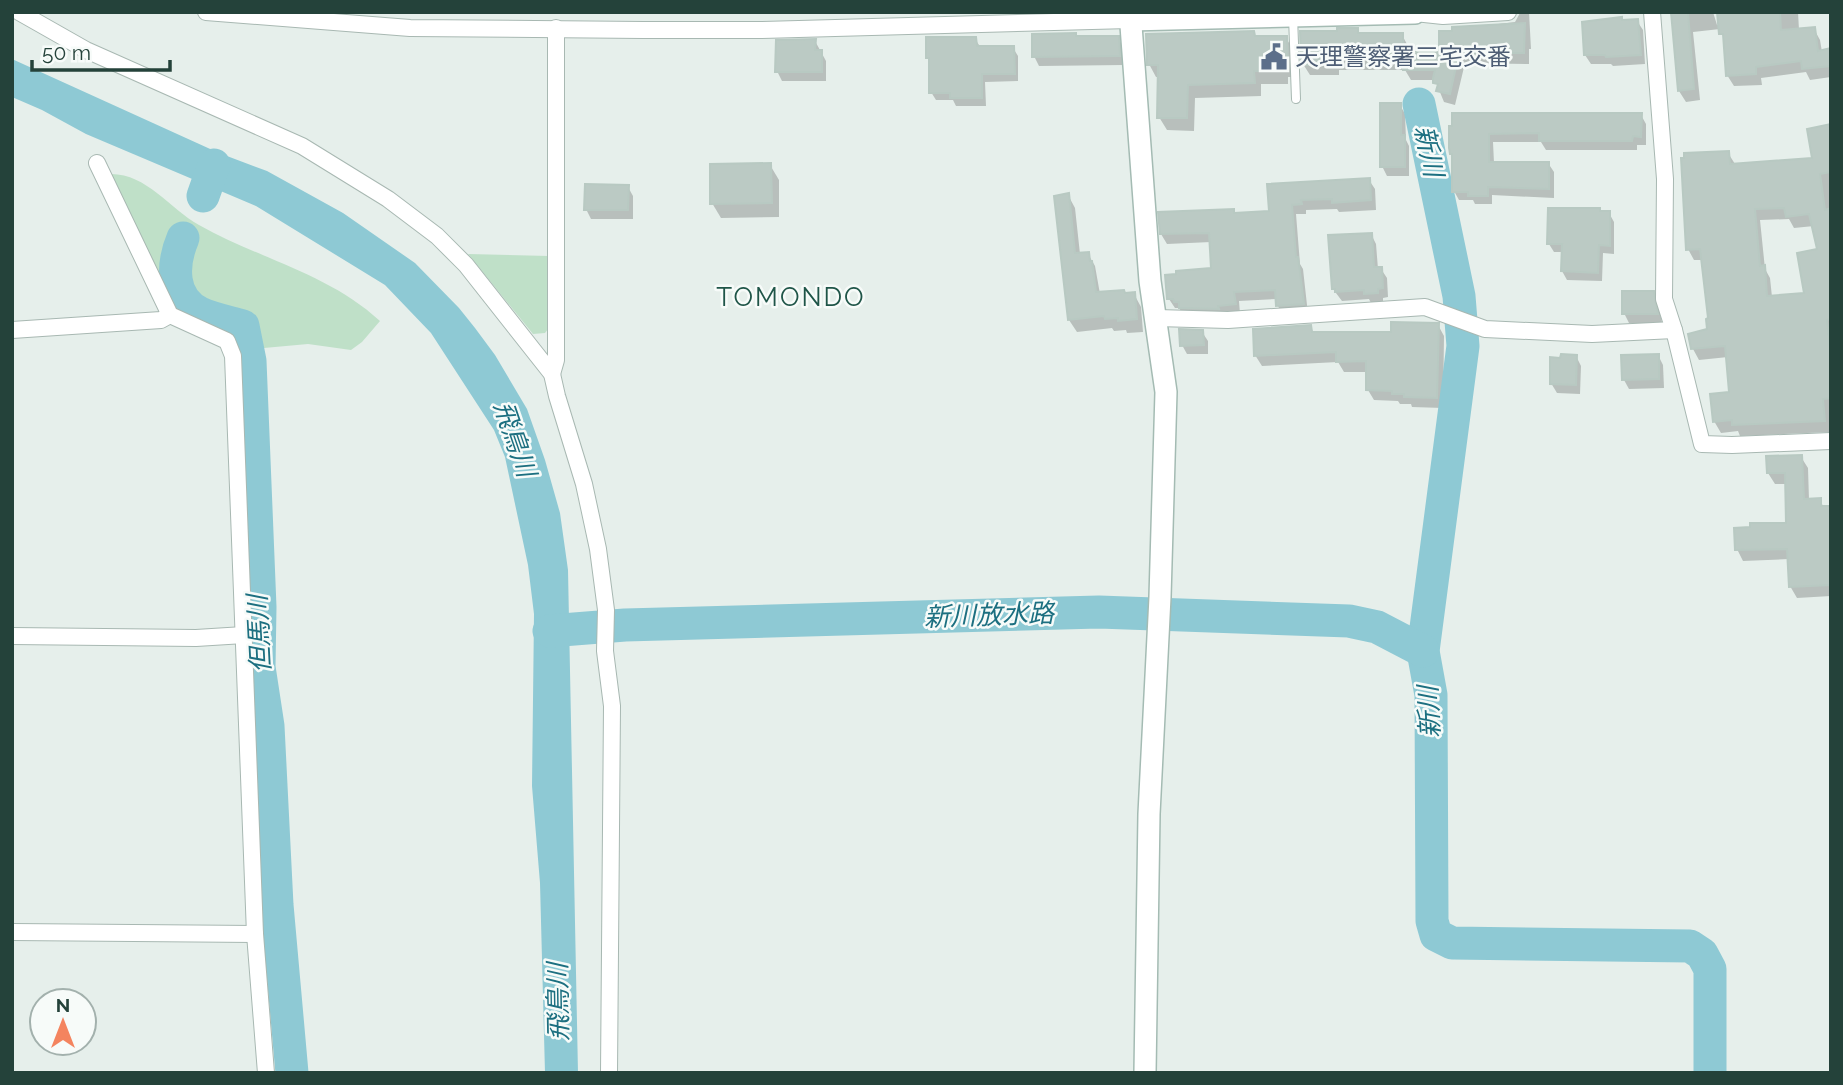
<svg xmlns="http://www.w3.org/2000/svg" width="1843" height="1085" viewBox="0 0 1843 1085" font-family="Raleway,'Noto Sans JP',sans-serif">
  <style>
    .green { fill: #bfe0c8 }
    .water { fill: #8ec9d4 }
    .shadow { fill: #0003; fill-rule: evenodd }
    .lines { fill: none; stroke-linecap: round; stroke-linejoin: round }
    .river { stroke: #8ec9d4; stroke-width: 33 }
    .building { fill: #bbcac4; stroke: #b8c9c2; stroke-width: 2; fill-rule: evenodd }
    .lane-casing { stroke: #a8b8b2; stroke-width: 10 }
    .street-casing { stroke: #a8b8b2; stroke-width: 18 }
    .secondary-casing { stroke: #a4bbb3; stroke-width: 24 }
    .lane { stroke: #fff; stroke-width: 8 }
    .street { stroke: #fff; stroke-width: 16 }
    .secondary { stroke: #fff; stroke-width: 21 }
    .labels { text-anchor: middle; stroke-width: 5; stroke-linejoin: round; paint-order: stroke }
    .service-label { font-size: 24px; fill: #4e5e75; stroke: #f7fbf9; text-anchor: start }
    .water-label { font-size: 26px; font-style: italic; fill: #1c6f80; stroke: #f7fbf9 }
    .neighbourhood-label { font-size: 26px; letter-spacing: 2px; fill: #1f5548; stroke: #f7fbf9 }
  </style>
  <rect width="100%" height="100%" fill="#e6efeb"/>
  <g class="green">
    <path d="M111 174C147 174 170 209 199 225 259 259 328 273 380 321L362 342 351 350 308 344 264 348 254 343H240C227 324 202 327 186 312 155 284 130 220 111 182Z"/>
    <polygon points="468,254 549,256 548,329 545,333 533,334"/>
  </g>
  <polygon class="water" points="12,59 219,153 267,171 343,213 415,263 459,308 475,328 495,355 527,409 545,460 560,513 568,570 578,1073 545,1073 540,883 532,786 534,614 528,565 505,457 494,430 431,333 385,285 256,206 86,134 42,110 12,97"/>
  <g class="shadow">
    <polygon points="1506,12 1529,12 1531,49 1529,49 1529,64 1465,63 1455,105 1444,102 1435,80 1411,80 1405,70 1339,70 1339,75 1310,75 1303,64 1339,32 1357,29 1360,35 1402,35 1408,46 1408,53 1441,53 1482,26 1515,22 1520,13"/>
    <polygon points="1670,12 1713,12 1717,25 1720,24 1718,12 1798,12 1799,30 1814,29 1820,40 1822,52 1831,50 1831,77 1810,80 1806,72 1761,78 1762,85 1734,86 1727,75 1726,43 1720,29 1693,32 1700,100 1686,102 1679,91 1674,28"/>
    <polygon points="1637,21 1643,30 1645,64 1613,66 1611,64 1591,64 1585,55"/>
    <polygon points="1253,33 1256,38 1286,38 1294,51 1295,77 1288,77 1288,84 1261,84 1261,96 1195,98 1194,131 1167,130 1159,117 1160,77 1156,77 1149,64"/>
    <polygon points="1118,37 1123,47 1124,65 1039,66 1034,56 1076,38"/>
    <polygon points="975,39 981,48 1013,48 1018,56 1018,81 985,82 986,106 956,106 953,100 936,100 931,92 931,63 928,58"/>
    <polygon points="815,41 826,61 826,81 782,81 777,71"/>
    <polygon points="1400,105 1405,114 1406,140 1409,146 1409,176 1387,176 1382,166"/>
    <polygon points="1641,115 1646,124 1646,145 1637,145 1637,150 1546,150 1541,142 1493,142 1494,163 1548,163 1554,172 1554,198 1492,195 1492,204 1475,204 1473,200 1459,200 1454,191 1451,128"/>
    <path d="M1831 126 1830 432 1740 436 1738 431 1721 433 1714 421 1731 394 1728 357 1699 360 1693 349 1709 330 1703 260H1694L1688 249 1728 153 1735 164 1814 159ZM1789 219 1794 228 1814 226 1820 251 1806 295 1772 297 1770 278 1765 269 1760 220Z"/>
    <polygon points="770,165 779,180 779,217 721,218 712,203"/>
    <polygon points="1369,180 1375,189 1376,210 1339,212 1337,209 1306,210 1306,214 1296,214 1300,264 1303,269 1308,314 1283,316 1278,306 1277,299 1239,301 1240,314 1181,311 1179,308 1175,308 1169,299 1213,269 1211,242 1167,244 1161,234 1233,211 1235,215 1271,213 1269,186"/>
    <polygon points="628,187 633,196 633,219 591,219 586,209"/>
    <polygon points="1068,195 1075,208 1080,254 1088,254 1095,266 1100,294 1134,294 1141,307 1143,332 1127,333 1126,330 1114,331 1112,328 1077,332 1069,320"/>
    <polygon points="1601,213 1609,213 1614,222 1614,254 1603,253 1602,281 1567,280 1562,271 1563,252 1554,252 1549,244"/>
    <polygon points="1371,234 1376,244 1378,269 1381,269 1387,278 1388,297 1383,298 1383,302 1371,303 1369,299 1342,301 1333,289"/>
    <polygon points="1653,293 1658,302 1662,323 1629,323 1624,313"/>
    <polygon points="1438,325 1444,336 1443,408 1412,407 1411,404 1400,404 1398,401 1374,400 1368,390 1368,372 1344,372 1338,362 1262,366 1255,355 1310,327 1314,333 1393,333"/>
    <polygon points="1202,332 1208,341 1208,354 1187,354 1182,345"/>
    <polygon points="1658,355 1663,365 1664,388 1629,389 1624,380"/>
    <polygon points="1576,356 1581,366 1580,394 1557,393 1551,383"/>
    <polygon points="1801,457 1808,468 1809,500 1820,500 1824,508 1831,510 1831,596 1797,598 1790,586 1789,559 1743,561 1737,549 1787,525 1787,484 1775,484 1768,473"/>
  </g>
  <g class="lines">
    <g class="river">
      <polyline points="1419,104 1459,296 1463,346 1423,651 1431,695 1432,921 1436,935 1452,943 1690,946 1702,954 1710,969 1710,1073"/>
      <polyline points="203,196 214,165"/>
      <path d="M183 238C172 264 170 298 200 313 213 319 229 322 243 326L250 361 260 607 259 667 268 726 277 905 292 1073"/>
      <polyline points="549,631 625,625 1099,612 1349,621 1377,627 1423,651"/>
    </g>
  </g>
  <g class="building">
    <polygon points="1671,12 1688,12 1694,89 1678,91"/>
    <polygon points="1717,12 1780,12 1781,30 1815,27 1818,51 1831,48 1831,66 1802,69 1801,61 1756,67 1756,74 1726,76 1723,34 1719,34"/>
    <polygon points="1622,17 1622,20 1638,19 1641,55 1606,57 1605,55 1584,55 1582,22"/>
    <polygon points="1525,23 1524,53 1459,53 1450,94 1436,91 1438,84 1433,83 1433,78 1435,70 1403,70 1403,59 1334,59 1334,65 1301,65 1300,31 1337,31 1337,28 1358,28 1358,33 1403,33 1403,52 1439,52 1439,31 1452,31 1452,27"/>
    <polygon points="1254,31 1255,36 1287,36 1288,65 1282,65 1282,71 1254,71 1255,83 1188,85 1187,118 1157,118 1158,65 1147,65 1146,34"/>
    <polygon points="1076,33 1076,36 1119,36 1120,56 1032,57 1032,34"/>
    <polygon points="926,37 976,37 977,46 1014,46 1015,74 982,74 982,98 950,98 950,93 929,93 929,58 926,58"/>
    <polygon points="816,39 815,50 822,50 822,72 775,72 776,40"/>
    <polygon points="1380,103 1401,103 1401,135 1405,135 1405,167 1380,167"/>
    <polygon points="1452,113 1642,113 1641,137 1633,136 1632,141 1539,141 1539,133 1489,134 1489,162 1549,162 1549,189 1488,187 1488,196 1468,196 1468,192 1452,192 1452,154 1450,154 1449,148 1449,126 1452,126"/>
    <path d="M1831 124V172L1820 174 1825 210 1831 208V319L1827 320 1831 355V398L1823 399 1825 421 1732 425V420L1713 422 1710 394 1729 392 1725 346 1691 349 1688 334 1707 329 1706 319 1708 318 1700 249 1686 250 1681 158H1684V153L1729 151 1730 164 1812 158 1807 129ZM1784 208 1786 217 1809 214 1817 249 1797 253 1804 293 1767 296 1765 265 1760 266 1755 209Z"/>
    <polygon points="771,163 772,203 710,204 710,164"/>
    <polygon points="1370,178 1371,200 1332,203 1332,199 1301,200 1302,204 1292,205 1296,257 1298,257 1304,304 1276,306 1275,290 1234,292 1236,304 1218,306 1219,309 1179,308 1179,302 1174,302 1173,299 1167,299 1165,275 1176,274 1176,271 1211,268 1209,233 1160,234 1158,212 1234,209 1234,213 1269,211 1267,184"/>
    <polygon points="585,184 629,185 628,210 584,210"/>
    <polygon points="1069,193 1075,253 1089,252 1090,261 1092,261 1096,292 1124,290 1125,293 1135,292 1137,319 1118,321 1118,318 1105,319 1104,316 1068,320 1054,196"/>
    <polygon points="1548,208 1600,208 1600,211 1610,211 1610,246 1599,245 1598,273 1561,271 1562,244 1547,244"/>
    <polygon points="1372,233 1374,267 1382,267 1383,288 1378,289 1378,293 1364,294 1364,290 1335,292 1335,289 1332,289 1328,235"/>
    <polygon points="1622,291 1654,291 1658,314 1622,314"/>
    <polygon points="1391,322 1439,323 1437,398 1404,397 1404,394 1392,394 1392,391 1366,390 1366,361 1336,362 1336,352 1254,356 1253,329 1311,325 1312,332 1391,332"/>
    <polygon points="1179,329 1203,330 1204,345 1180,346"/>
    <polygon points="1561,354 1577,355 1576,385 1550,384 1550,357 1560,358"/>
    <polygon points="1659,354 1659,379 1622,380 1621,355"/>
    <polygon points="1802,455 1804,499 1821,498 1821,506 1831,506 1831,585 1789,587 1787,549 1735,550 1734,528 1750,527 1750,523 1786,523 1785,473 1767,473 1766,456"/>
  </g>
  <g class="lines">
    <g class="lane-casing">
      <polyline id="lane" points="1293,16 1296,99"/>
    </g>
    <g class="street-casing">
      <g id="street">
        <polyline points="19,12 86,50 302,146 388,199 437,236 466,265 552,374 557,396 584,484 598,549 606,610 605,651 612,706 609,1073"/>
        <polyline points="206,12 410,28 643,30 762,30 1130,20"/>
        <polyline points="1652,12 1665,179 1664,299 1674,330 1702,444 1732,445 1831,441"/>
        <polyline points="1415,13 1443,16 1508,12"/>
        <polyline points="97,163 170,315 227,341 233,356 255,934 266,1073"/>
        <polyline points="1157,318 1228,320 1425,307 1485,329 1592,334 1674,330"/>
        <polyline points="12,330 161,320 170,315"/>
        <polyline points="552,374 556,360 556,28"/>
        <polyline points="12,636 196,638 244,635"/>
        <polyline points="12,932 255,934"/>
      </g>
    </g>
    <g class="secondary-casing">
      <g id="secondary">
        <polyline points="1130,12 1150,281 1166,392 1160,597 1149,814 1145,1073"/>
        <polyline points="1130,20 1415,13"/>
      </g>
    </g>
    <use href="#lane" class="lane"/>
    <use href="#street" class="street"/>
    <use href="#secondary" class="secondary"/>
  </g>
  <defs>
    <g id="civic-bare" transform="scale(2.1)"><path d="M-.6-6.5H3V-4.5H.6V-3L4-1V1h2V6H-6V1h2V-1L-.6-3ZM-1.2 2.5V6h2.4V2.5Z" fill="#5c6f8a" stroke="#f7fbf9" stroke-width="2.5" paint-order="stroke"/></g>
  </defs>
  <g fill-rule="evenodd">
    <use href="#civic-bare" x="1274" y="57"/>
  </g>
  <g class="labels">
    <g class="service-label">
      <text x="1295" y="65">天理警察署三宅交番</text>
    </g>
    <g class="water-label">
      <text transform="translate(1429 151) rotate(78)" y="9">新川</text>
      <text transform="translate(515 439) rotate(71)" y="9">飛鳥川</text>
      <text transform="translate(989 615) rotate(-2)" y="9">新川放水路</text>
      <text transform="translate(259 634) rotate(-93)" y="9">但馬川</text>
      <text transform="translate(1429 712) rotate(-93)" y="9">新川</text>
      <text transform="translate(558 1002) rotate(-91)" y="9">飛鳥川</text>
    </g>
    <g class="neighbourhood-label">
      <text x="791" y="306">TOMONDO</text>
    </g>
  </g>
  <rect width="1843" height="1085" fill="none" stroke="#24423a" stroke-width="28"/>
  <g transform="translate(63 1022)"><circle r="33" fill="#f7fbf9" stroke="#a3b1ad" stroke-width="2"/>
  <path d="M0-5L12 26L0 18L-12 26Z" fill="#f4845f"/>
  <text y="-10" font-size="19" font-weight="bold" text-anchor="middle" fill="#24423a">N</text>
  </g>
  <path d="M32 60v10h138v-10" fill="none" stroke="#24423a" stroke-width="3.5"/>
  <text x="42" y="60" font-size="21" fill="#24423a" stroke="#f7fbf9" stroke-width="5" paint-order="stroke">50 m</text>
</svg>
